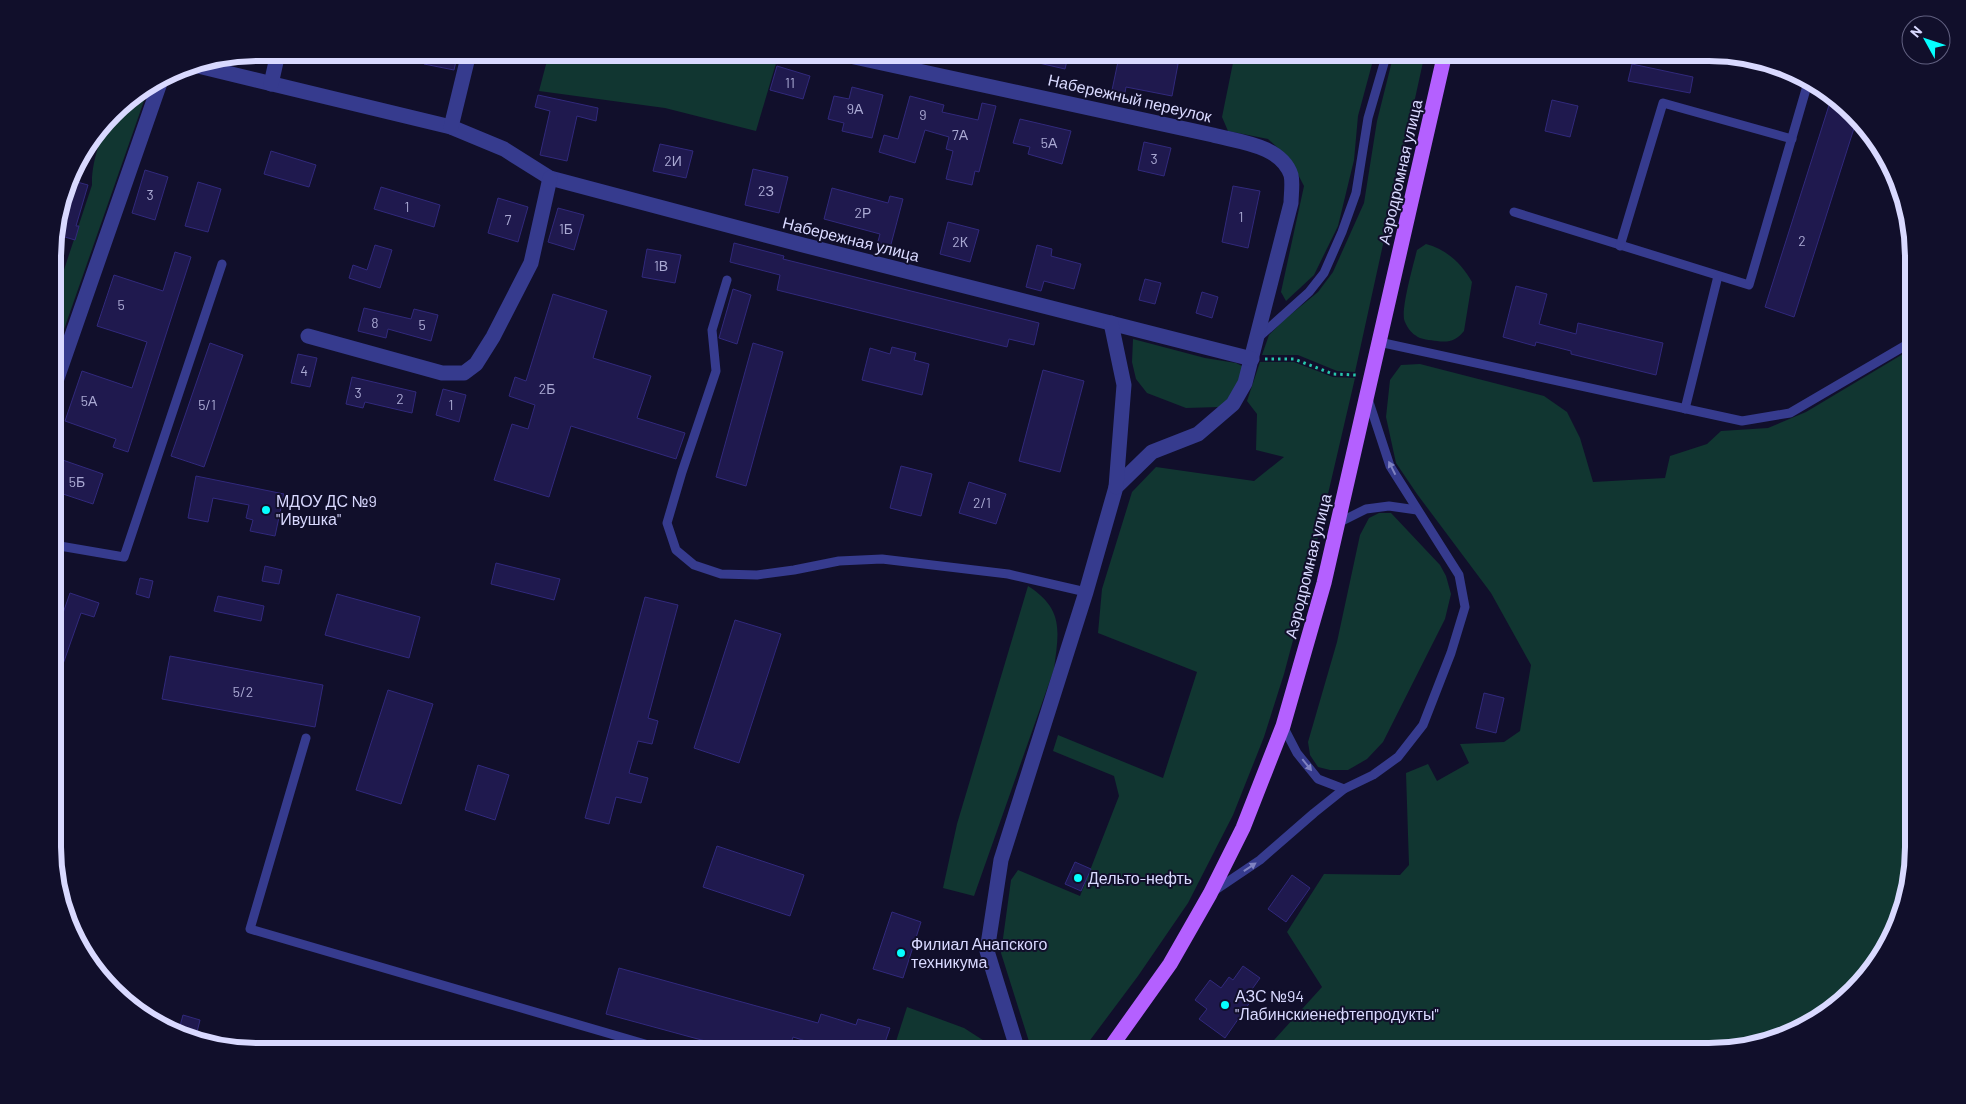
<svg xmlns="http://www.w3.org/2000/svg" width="1966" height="1104" viewBox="0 0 1966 1104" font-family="Barlow,sans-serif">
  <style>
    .green { fill: #113631 }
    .building { fill: #1f194e; stroke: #31297c }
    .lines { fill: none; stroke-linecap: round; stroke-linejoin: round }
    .path { stroke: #26c6ac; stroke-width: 3; stroke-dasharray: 2.5 4; stroke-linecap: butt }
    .lane { stroke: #363b8e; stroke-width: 9 }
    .street { stroke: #363b8e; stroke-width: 15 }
    .primary { stroke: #b460ff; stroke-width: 15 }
    .oneway { fill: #7f82c1 }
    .poi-dot { fill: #05ffff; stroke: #110f2b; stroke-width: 2 }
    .labels { text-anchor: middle; stroke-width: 4; stroke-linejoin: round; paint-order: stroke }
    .number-label { font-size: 14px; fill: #aaa9d3 }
    .street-label { font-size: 16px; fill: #d9d9ff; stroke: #110f2b }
    .poi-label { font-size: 16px; fill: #d9d9ff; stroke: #110f2b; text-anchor: start }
    .rim { fill: none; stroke: #d9d9ff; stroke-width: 6 }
  </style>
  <rect width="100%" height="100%" fill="#110f2b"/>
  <g class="green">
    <polygon points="549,53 779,53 756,131 665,108 539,91"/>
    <polygon points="1235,53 1375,53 1358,116 1354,160 1338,226 1314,275 1286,301 1281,292 1304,186 1290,159 1268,139 1228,131 1222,117"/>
    <polygon points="1394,53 1425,53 1355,372 1337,371 1298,355 1262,355 1269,335 1285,319 1318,292 1333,272 1364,203 1377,121"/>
    <path d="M147 88 145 98 54 358V300L92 185C91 160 104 124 121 105 128 98 139 93 147 88Z"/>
    <path d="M1426 244C1446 249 1462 264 1472 282L1464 331C1457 340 1449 343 1437 341 1430 340 1421 340 1415 335 1411 333 1405 324 1404 319 1402 305 1413 266 1417 250Z"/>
    <polygon points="1133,339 1205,358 1236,363 1246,368 1231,397 1219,407 1186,408 1147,393 1136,379 1132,362"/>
    <polygon points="1913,348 1913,860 1886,949 1854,991 1811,1024 1722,1051 1264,1051 1322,987 1287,932 1324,874 1400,875 1409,865 1406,773 1428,764 1437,781 1469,763 1460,744 1504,742 1520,731 1531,665 1491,593 1417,494 1396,463 1386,417 1390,380 1401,365 1420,364 1544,396 1567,412 1580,438 1593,482 1665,478 1670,456 1707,444 1721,431 1768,428 1806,412"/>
    <polygon points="1260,362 1294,362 1333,377 1355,378 1301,610 1284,674 1264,737 1233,815 1188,903 1138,976 1082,1051 1032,1051 1001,953 1011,880 1018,870 1080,896 1119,796 1114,776 1053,751 1058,735 1163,778 1197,672 1098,633 1102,589 1132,492 1156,467 1254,481 1284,457 1256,450 1257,414 1247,401"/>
    <polygon points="1379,513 1391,513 1440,565 1446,576 1451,594 1445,619 1383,742 1367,759 1348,770 1330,770 1318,767 1310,755 1308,742 1337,642 1360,535 1369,518"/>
    <path d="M1028 586C1064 609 1059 631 1054 669L974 896 943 888 957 824Z"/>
    <polygon points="907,1007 964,1028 1000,1051 893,1051"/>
  </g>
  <g class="building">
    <polygon points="427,52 458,52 454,70 424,64"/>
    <polygon points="1017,52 1069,52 1065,69 1017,58"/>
    <polygon points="1120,52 1133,52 1133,55 1178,64 1172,96 1126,87 1124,98 1111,95"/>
    <polygon points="1632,64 1693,77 1690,93 1628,81"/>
    <polygon points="777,66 810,76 803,99 770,90"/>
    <polygon points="852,87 883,95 872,138 842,131 844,123 828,119 834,96 849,99"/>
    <polygon points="538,95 598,108 596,121 577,116 567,161 540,155 550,111 535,107"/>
    <polygon points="910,96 944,105 942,112 978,120 982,103 996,106 979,172 975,171 972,185 946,179 953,151 946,149 949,137 925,130 915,163 879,152 884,135 898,139"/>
    <polygon points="1831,99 1856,122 1794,317 1765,307"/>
    <polygon points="1552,100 1578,106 1570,137 1545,131"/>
    <polygon points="1020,119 1071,131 1062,164 1028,154 1030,147 1013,143"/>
    <polygon points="1144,142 1171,148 1164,176 1138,170"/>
    <polygon points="660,144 693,151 686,178 653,171"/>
    <polygon points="271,151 316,165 309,187 264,174"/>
    <polygon points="753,169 788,177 779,213 745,205"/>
    <polygon points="145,170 168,177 155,220 132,213"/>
    <polygon points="70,180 88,185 76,226 79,226 75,240 58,235 68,200 64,198"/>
    <polygon points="198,182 221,189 208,232 185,226"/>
    <polygon points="1233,186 1260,191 1248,248 1222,242"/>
    <polygon points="381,187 440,205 434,227 374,209"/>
    <polygon points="832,188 888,203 890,196 903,199 890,248 877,245 880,234 824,219"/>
    <polygon points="498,198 528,207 518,242 488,233"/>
    <polygon points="558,208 584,215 574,250 548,242"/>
    <polygon points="948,222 979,230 970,262 940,254"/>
    <polygon points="734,243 784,256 783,259 1039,323 1034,345 1009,339 1007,347 777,290 780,275 730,262"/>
    <polygon points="375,245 392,250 380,288 349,278 353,265 367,270"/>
    <polygon points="1037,245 1052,249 1051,256 1081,264 1074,289 1044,281 1041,291 1026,287"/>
    <polygon points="647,249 681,255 675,283 642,277"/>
    <polygon points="175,252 191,257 128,452 113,447 116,439 65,421 82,371 132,388 147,342 97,326 114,275 163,291"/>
    <polygon points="1145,279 1161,283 1155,304 1139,300"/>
    <polygon points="1516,286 1547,294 1539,324 1576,334 1578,323 1663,343 1656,375 1571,354 1571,351 1536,342 1535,346 1503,337"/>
    <polygon points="733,289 751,295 737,344 719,338"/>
    <polygon points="1202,292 1218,297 1212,318 1196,313"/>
    <polygon points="553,294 607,311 593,358 651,376 637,418 685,433 676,459 571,426 549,497 494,480 512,424 528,429 535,405 509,396 515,377 526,381"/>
    <polygon points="364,308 411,319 414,309 438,315 431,341 388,329 386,338 358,331"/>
    <polygon points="210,343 243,355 204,467 171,456"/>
    <polygon points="753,343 783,352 746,486 716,477"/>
    <polygon points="892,347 916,353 914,360 929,364 922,395 862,380 870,348 890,354"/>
    <polygon points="298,354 317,358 310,387 291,383"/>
    <polygon points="1043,370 1084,381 1060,472 1019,461"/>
    <polygon points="352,377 416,392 412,413 365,402 363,408 346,404"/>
    <polygon points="443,389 466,395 459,422 436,415"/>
    <polygon points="54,457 103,474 93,504 54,491"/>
    <polygon points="901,466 932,474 921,516 890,508"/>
    <polygon points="196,476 284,494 275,536 250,531 253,520 246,518 249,505 213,498 208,522 188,518"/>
    <polygon points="969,482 1006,494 996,524 959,513"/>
    <polygon points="496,563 560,579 554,600 491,584"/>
    <polygon points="265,566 282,570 279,584 262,581"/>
    <polygon points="140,578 153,581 149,598 136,594"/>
    <polygon points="70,593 99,603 94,617 81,613 56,684 54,684 54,639"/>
    <polygon points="337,594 420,617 409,658 325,635"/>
    <polygon points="218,596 264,606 261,621 214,611"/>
    <polygon points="645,597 678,605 648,718 658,721 652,744 638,741 629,773 648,778 641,803 616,797 609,824 585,818"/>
    <polygon points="735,620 781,634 739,763 694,748"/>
    <polygon points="170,656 323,685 315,727 162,699"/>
    <polygon points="388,690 433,704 401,804 356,790"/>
    <polygon points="1484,693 1504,698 1496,733 1476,728"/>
    <polygon points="478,765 509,775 495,820 465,810"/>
    <polygon points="717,846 804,875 790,916 703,887"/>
    <polygon points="1075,862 1091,869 1081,891 1065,884"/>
    <polygon points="1292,875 1310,888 1286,922 1268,909"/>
    <polygon points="892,912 921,922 903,978 873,969"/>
    <polygon points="1243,966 1260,978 1250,992 1255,995 1225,1038 1199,1019 1207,1009 1195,1000 1210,980 1221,988 1229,977 1233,980"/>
    <polygon points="619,968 818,1023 821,1014 856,1025 858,1019 890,1028 882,1051 837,1051 793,1037 789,1051 742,1051 606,1014"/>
    <polygon points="183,1015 200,1020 195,1040 178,1033"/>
  </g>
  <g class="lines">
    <polyline class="path" points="1265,359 1294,359 1333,374 1356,375"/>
    <g class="lane">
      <polyline points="1514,212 1749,285 1809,79"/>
      <polyline points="1620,246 1663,103 1792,139"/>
      <polyline points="727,280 712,330 716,371 682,472 667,523 676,550 694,565 721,574 757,575 794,570 839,561 882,559 1008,574 1086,592"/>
      <polyline points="1259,337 1309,292 1324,273 1342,232 1356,193 1368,118 1387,53"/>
      <polyline points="1379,342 1742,421 1790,413 1913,341"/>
      <polyline points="1685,409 1718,276"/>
      <polyline points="1338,523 1366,509 1389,506 1417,510"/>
      <polyline points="54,545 124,557 222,264"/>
      <polyline points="1283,726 1297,753 1318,779 1344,789"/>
      <polyline points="306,738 250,929 669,1051"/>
      <polyline points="1214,891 1260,860 1314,813 1344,789 1373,775 1398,757 1423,725 1451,653 1465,607 1459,575 1390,466 1368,399"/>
    </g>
    <g class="street">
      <path d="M836 53 1213 135C1239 142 1281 145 1291 175 1293 183 1291 195 1291 203L1245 383 1233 404 1198 434 1152 452 1116 487 1086 592 1001 860 987 951 1018 1051"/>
      <polyline points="194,65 451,127 504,149 550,178 803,245 1252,359"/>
      <polyline points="271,84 278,53"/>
      <polyline points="451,127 469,53"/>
      <polyline points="1111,323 1124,385 1116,487"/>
      <polyline points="308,336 442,373 464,373 476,364 493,337 531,263 550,178"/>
      <polyline points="54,387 161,80"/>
    </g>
    <polyline class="primary" points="1108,1051 1170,964 1210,894 1243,828 1283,726 1324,583 1445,53"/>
  </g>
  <defs><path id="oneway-solid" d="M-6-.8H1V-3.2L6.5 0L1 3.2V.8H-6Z" transform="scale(1.25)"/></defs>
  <g class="oneway">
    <use href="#oneway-solid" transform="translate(1392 468) rotate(-117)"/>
    <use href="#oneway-solid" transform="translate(1307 765) rotate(51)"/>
    <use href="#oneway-solid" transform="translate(1250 867) rotate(-34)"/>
  </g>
  <g class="poi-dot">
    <circle cx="266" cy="510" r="5"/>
    <circle cx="1078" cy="878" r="5"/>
    <circle cx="901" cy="953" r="5"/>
    <circle cx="1225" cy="1005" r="5"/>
  </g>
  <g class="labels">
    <g class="number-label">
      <text x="790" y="88">11</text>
      <text x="855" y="114">9А</text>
      <text x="923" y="120">9</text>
      <text x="960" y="140">7А</text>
      <text x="1049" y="148">5А</text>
      <text x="1154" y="164">3</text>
      <text x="673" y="166">2И</text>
      <text x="766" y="196">2З</text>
      <text x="150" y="200">3</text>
      <text x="407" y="212">1</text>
      <text x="863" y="218">2Р</text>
      <text x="1241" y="222">1</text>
      <text x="508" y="225">7</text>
      <text x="566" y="234">1Б</text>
      <text x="1802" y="246">2</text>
      <text x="960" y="247">2К</text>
      <text x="661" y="271">1В</text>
      <text x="121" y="310">5</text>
      <text x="375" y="328">8</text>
      <text x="422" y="330">5</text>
      <text x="304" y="376">4</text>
      <text x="547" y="394">2Б</text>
      <text x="358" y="398">3</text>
      <text x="400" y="404">2</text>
      <text x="89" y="406">5А</text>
      <text x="207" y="410">5/1</text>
      <text x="451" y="410">1</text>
      <text x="77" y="487">5Б</text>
      <text x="982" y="508">2/1</text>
      <text x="243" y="697">5/2</text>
    </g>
    <g class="street-label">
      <text transform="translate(1130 98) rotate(13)" y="6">Набережный переулок</text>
      <text transform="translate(1400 172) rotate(-77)" y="6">Аэродромная улица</text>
      <text transform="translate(851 239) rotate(14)" y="6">Набережная улица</text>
      <text transform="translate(1308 566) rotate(-76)" y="6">Аэродромная улица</text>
    </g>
    <g class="poi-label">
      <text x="276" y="507">МДОУ ДС №9<tspan x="276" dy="18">"Ивушка"</tspan></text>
      <text x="1088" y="884">Дельто-нефть</text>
      <text x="911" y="950">Филиал Анапского<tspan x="911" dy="18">техникума</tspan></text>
      <text x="1235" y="1002">АЗС №94<tspan x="1235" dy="18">"Лабинскиенефтепродукты"</tspan></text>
    </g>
  </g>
  <path d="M0 0H1966V1104H0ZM257 61H1709A196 196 0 0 1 1905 257V847A196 196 0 0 1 1709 1043H257A196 196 0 0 1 61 847V257A196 196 0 0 1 257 61Z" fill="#110f2b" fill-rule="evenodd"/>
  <path class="rim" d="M257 61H1709A196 196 0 0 1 1905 257V847A196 196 0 0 1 1709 1043H257A196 196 0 0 1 61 847V257A196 196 0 0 1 257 61Z"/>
  <g transform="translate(1926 40) rotate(310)"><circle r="24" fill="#110f2b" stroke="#616080"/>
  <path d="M0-4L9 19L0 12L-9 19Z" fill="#05ffff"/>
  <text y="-8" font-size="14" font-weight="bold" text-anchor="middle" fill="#d9d9ff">N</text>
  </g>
</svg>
